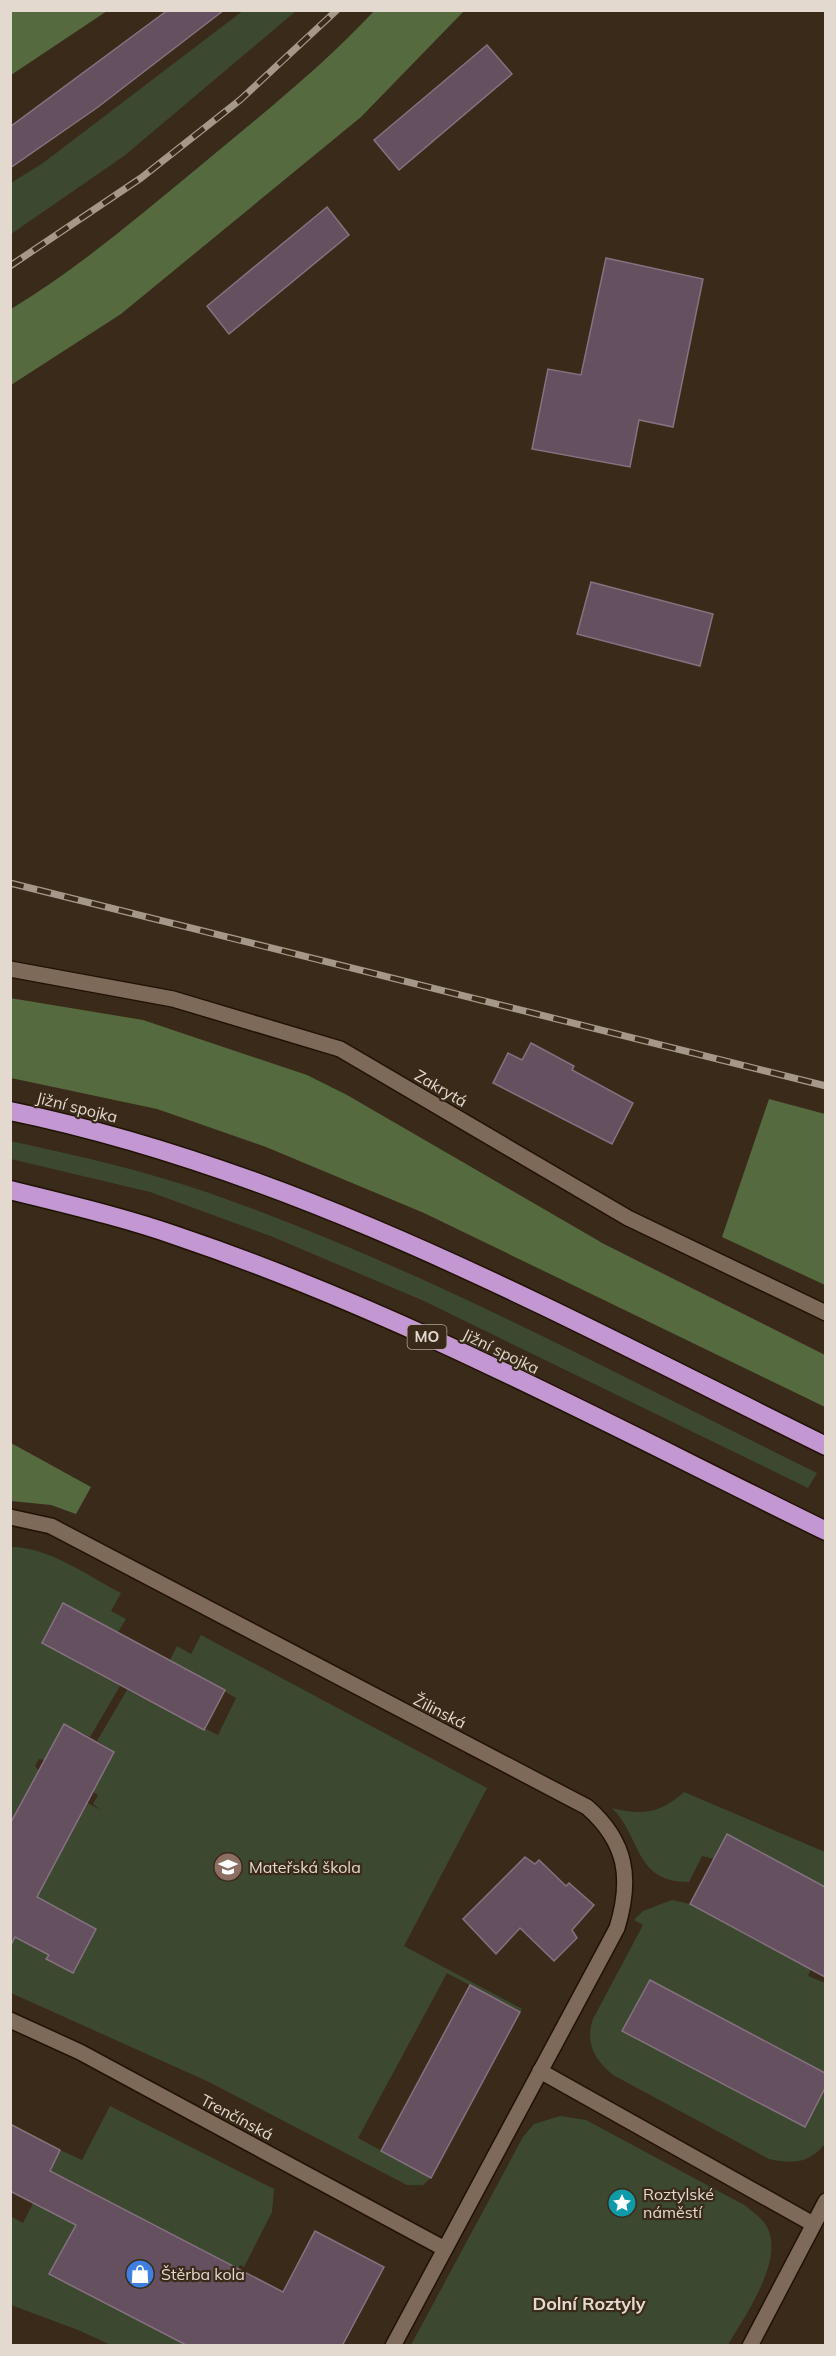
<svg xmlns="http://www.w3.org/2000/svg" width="836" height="2356" viewBox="0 0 836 2356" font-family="Mulish,sans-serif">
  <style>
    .green { fill: #3c4930 }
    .forest { fill: #566a3f }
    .building { fill: #64505f; stroke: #867181; stroke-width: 1.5 }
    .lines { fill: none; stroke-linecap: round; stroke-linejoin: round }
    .minor-casing { stroke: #211204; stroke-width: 18 }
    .highway-casing { stroke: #211204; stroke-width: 21 }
    .minor { stroke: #7d6a59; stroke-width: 15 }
    .highway { stroke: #c398d2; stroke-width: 18 }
    .rail-casing { stroke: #a5988b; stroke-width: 7 }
    .rail { stroke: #3a2a1a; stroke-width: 4.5; stroke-dasharray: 14; stroke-linecap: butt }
    .labels { text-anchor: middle; stroke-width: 4.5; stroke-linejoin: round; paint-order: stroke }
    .shield { fill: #3a2a1a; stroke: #b1a499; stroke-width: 1.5 }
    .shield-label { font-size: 15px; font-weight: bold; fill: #e4d9cf }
    .street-label { font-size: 16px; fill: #e4d9cf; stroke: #3a2a1a }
    .poi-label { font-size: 16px; fill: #e4d9cf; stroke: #3a2a1a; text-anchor: start }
    .neighbourhood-label { font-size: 18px; font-weight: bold; fill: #e4d9cf; stroke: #3a2a1a }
  </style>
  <rect width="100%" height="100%" fill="#3a2a1a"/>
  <g class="green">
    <polygon points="244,10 296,11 124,156 11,234 11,183 43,163"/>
    <path d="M11 1141C79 1156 146 1171 212 1194 420 1267 619 1376 817 1473L808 1488 424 1301 273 1237 150 1192 11 1159Z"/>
    <path d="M11 1547C49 1547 88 1576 121 1593L111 1611 126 1619 118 1632 63 1603 42 1643 120 1686 90 1737 64 1724 45 1760 39 1759 35 1766 39 1771 11 1824Z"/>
    <polygon points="201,1635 487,1788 404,1946 522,2009 520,2012 447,1973 358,2138 431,2178 423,2185 407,2185 209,2082 11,1993 10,1935 49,1955 47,1960 72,1973 96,1929 22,1890 87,1803 101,1810 93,1804 98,1795 93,1792 114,1752 97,1741 127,1690 218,1735 236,1698 170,1660 177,1646 191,1654"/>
    <path d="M684 1792 825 1852V1887L727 1834 714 1859 702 1856 689 1882C634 1882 642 1838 612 1808 642 1816 661 1813 684 1792Z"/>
    <path d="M672 1900 690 1904 811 1969 808 1976 825 1983V2073L650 1980 623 2031 805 2127 825 2088V2144C808 2164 793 2164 769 2159L613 2075C594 2059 585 2043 593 2019L643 1925 634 1920 643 1911Z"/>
    <polygon points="110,2106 274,2189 272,2212 244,2267 240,2265 238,2269 77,2222 50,2274 188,2345 111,2345 78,2330 11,2305 10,2216 23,2223 60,2150 82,2160"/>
    <path d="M560 2116 586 2120 746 2206C752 2212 762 2218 766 2225 786 2259 745 2315 728 2345H411L523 2137 534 2124Z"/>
  </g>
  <g class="forest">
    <polygon points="11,10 107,10 107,11 11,75"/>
    <path d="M375 10 464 11 361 117 121 314 11 385V309C79 268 139 216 200 166 260 116 322 67 375 10Z"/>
    <polygon points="10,998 143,1020 307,1075 347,1095 604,1244 825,1355 825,1407 424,1213 266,1147 157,1109 11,1078"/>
    <polygon points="769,1099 825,1114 825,1285 722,1237"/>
    <polygon points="11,1443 91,1487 76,1514 51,1505 11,1501"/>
  </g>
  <g class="building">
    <polygon points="168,10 224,10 98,107 10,168 10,127"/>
    <polygon points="487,45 512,74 399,170 374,140"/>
    <polygon points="327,207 349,235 229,334 207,306"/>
    <polygon points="606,258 703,279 673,427 639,420 630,467 532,449 548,369 581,375"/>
    <polygon points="591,582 713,614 700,666 577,634"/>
    <polygon points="531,1043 574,1066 572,1070 633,1103 612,1144 493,1083 508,1053 522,1060"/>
    <polygon points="63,1603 225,1690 204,1730 42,1643"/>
    <polygon points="64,1724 114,1752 37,1897 96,1929 73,1973 46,1959 49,1955 15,1937 10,1947 10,1824"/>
    <polygon points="727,1834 825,1887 825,1977 690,1904"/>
    <polygon points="525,1857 535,1864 539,1860 566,1886 569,1883 594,1905 572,1930 577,1938 554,1961 520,1928 496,1954 463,1919"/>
    <polygon points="650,1980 825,2073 825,2088 805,2127 622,2031"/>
    <polygon points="470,1985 520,2012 431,2178 381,2151"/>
    <polygon points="10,2124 60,2150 50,2171 283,2292 315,2231 384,2267 342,2346 188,2346 49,2274 76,2225 10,2191"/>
  </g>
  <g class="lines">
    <g class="minor-casing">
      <g id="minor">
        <polyline points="10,969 173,999 340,1049 628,1218 826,1313"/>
        <path d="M10 1517 51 1526 587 1807C627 1842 632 1879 617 1928L393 2346"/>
        <polyline points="10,2020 80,2052 445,2249"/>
        <polyline points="540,2071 813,2224"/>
        <polyline points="750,2346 826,2201"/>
      </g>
    </g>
    <g class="highway-casing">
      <g id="highway">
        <path d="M10 1111C301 1171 562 1316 826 1446"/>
        <path d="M10 1190C66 1204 123 1217 177 1236 402 1312 613 1427 826 1531"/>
      </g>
    </g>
    <use href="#minor" class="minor"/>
    <use href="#highway" class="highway"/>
    <g class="rail-casing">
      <g id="rail">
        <polyline points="10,266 141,178 240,100 337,10"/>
        <polyline points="10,883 826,1086"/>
      </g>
    </g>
    <use href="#rail" class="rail"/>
  </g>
  <defs>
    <g id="school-disc" transform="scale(1.5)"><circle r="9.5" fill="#8d6e63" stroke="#3a2a1a"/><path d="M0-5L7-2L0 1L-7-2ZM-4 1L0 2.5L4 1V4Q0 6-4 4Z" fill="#fff"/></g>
    <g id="sight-disc" transform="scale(1.5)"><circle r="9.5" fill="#0f9aa8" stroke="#3a2a1a"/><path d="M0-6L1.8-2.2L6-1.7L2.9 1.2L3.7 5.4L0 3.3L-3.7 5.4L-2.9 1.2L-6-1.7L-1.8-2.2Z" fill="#fff"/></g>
    <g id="shop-disc" transform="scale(1.5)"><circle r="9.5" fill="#3f7fe0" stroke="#3a2a1a"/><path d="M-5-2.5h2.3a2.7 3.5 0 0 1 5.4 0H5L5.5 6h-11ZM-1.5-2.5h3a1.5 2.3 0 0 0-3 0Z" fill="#fff"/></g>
  </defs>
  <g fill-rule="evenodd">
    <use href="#school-disc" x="228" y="1867"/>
    <use href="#sight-disc" x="622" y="2203"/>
    <use href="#shop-disc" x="140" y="2274"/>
  </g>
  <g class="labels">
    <rect class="shield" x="407.5" y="1325" width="39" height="24" rx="4.5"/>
    <g class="shield-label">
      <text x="427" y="1342">MO</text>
    </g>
    <g class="street-label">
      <text transform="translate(441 1088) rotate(30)" y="6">Zakrytá</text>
      <text transform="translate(77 1107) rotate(14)" y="6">Jižní spojka</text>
      <text transform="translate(501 1351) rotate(26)" y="6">Jižní spojka</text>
      <text transform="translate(440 1711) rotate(27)" y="6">Žilinská</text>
      <text transform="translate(237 2117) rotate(28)" y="6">Trenčínská</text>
    </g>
    <g class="poi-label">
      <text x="249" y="1873">Mateřská škola</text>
      <text x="643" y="2200">Roztylské<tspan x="643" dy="18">náměstí</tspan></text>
      <text x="161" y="2280">Štěrba kola</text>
    </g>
    <g class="neighbourhood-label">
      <text x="589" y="2310">Dolní Roztyly</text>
    </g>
  </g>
  <rect width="836" height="2356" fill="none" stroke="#e4d9cf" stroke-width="24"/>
</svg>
